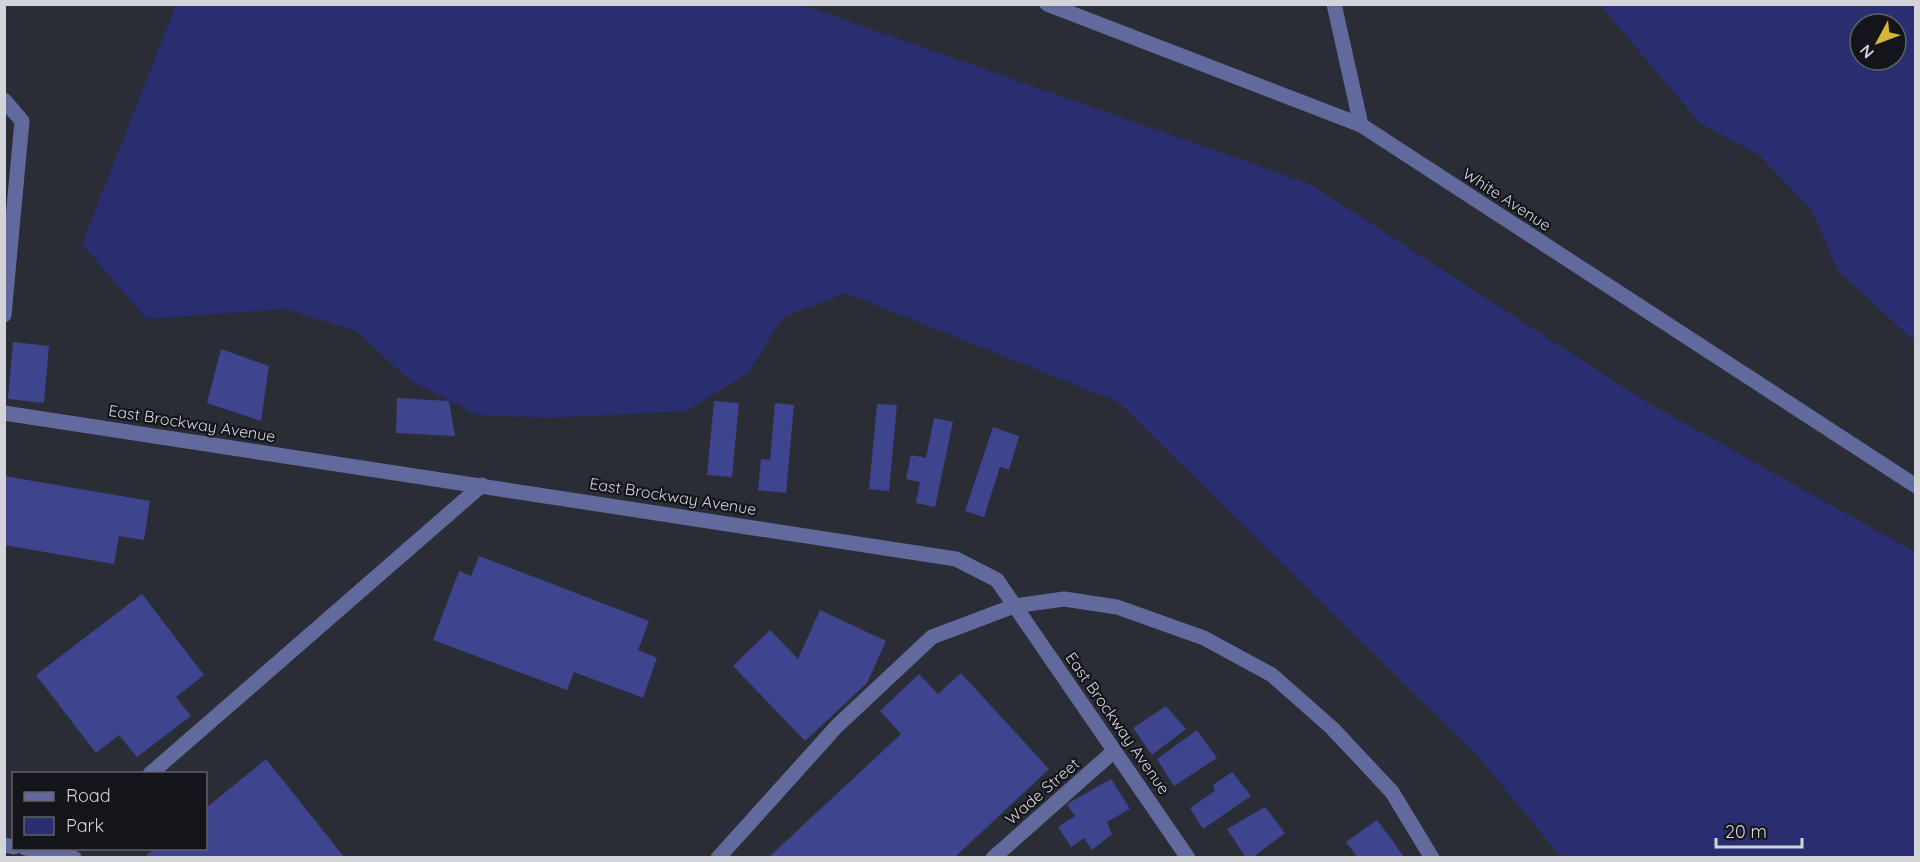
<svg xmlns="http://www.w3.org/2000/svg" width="1920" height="862" viewBox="0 0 1920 862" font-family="Quicksand,sans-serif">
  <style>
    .green { fill: #2a2e70; fill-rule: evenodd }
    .building { fill: #3e448e }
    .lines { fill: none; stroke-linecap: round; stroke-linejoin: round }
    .minor { stroke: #61699d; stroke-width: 15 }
    .labels { text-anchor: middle; stroke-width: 4.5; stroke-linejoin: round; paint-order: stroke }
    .street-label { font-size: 16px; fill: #d2d4da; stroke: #14151a }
  </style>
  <rect width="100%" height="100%" fill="#2a2d36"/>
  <g class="green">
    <polygon points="176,5 803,5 1310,184 1645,401 1915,552 1915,857 1561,857 1478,756 1118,402 846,293 783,317 748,373 687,411 547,418 477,415 409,380 356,331 285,309 147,319 82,244"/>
    <path d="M1600 5H1915V342L1838 270 1811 209 1759 155 1700 123ZM1860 24H1896V60H1860Z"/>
  </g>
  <g class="building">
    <polygon points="13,342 49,346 44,403 8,399"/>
    <polygon points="221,349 269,366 261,421 207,403"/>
    <polygon points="397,398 449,401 455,436 396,433"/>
    <polygon points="714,401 739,403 732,477 707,475"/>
    <polygon points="775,403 794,405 786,493 758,490 761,459 770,460"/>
    <polygon points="877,404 897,405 889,491 869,489"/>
    <polygon points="934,418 953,422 935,507 916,503 920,482 906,479 911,455 926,458"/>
    <polygon points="993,427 1019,436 1009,470 1000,467 984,517 965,511"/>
    <polygon points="4,476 150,501 144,540 119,536 114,564 4,545"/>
    <polygon points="479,556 649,621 638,650 657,658 643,698 574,672 567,690 433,640 459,571 471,576"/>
    <polygon points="142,594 204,675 176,697 191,716 137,757 119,735 96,753 36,675"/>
    <polygon points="820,610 886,641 867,683 805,741 733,666 770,630 798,659"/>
    <polygon points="961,673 1049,769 954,858 772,858 770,856 901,734 880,711 919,674 938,694"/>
    <polygon points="1166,706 1186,729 1152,755 1133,728"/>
    <polygon points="1197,730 1217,758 1174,786 1157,759"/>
    <polygon points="266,759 345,858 143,858 155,848 206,848 206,808"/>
    <polygon points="1232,772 1251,796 1203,829 1190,808 1215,791 1213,785"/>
    <polygon points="1111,779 1130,809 1107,822 1112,834 1092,850 1084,838 1071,847 1058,827 1075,816 1067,804"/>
    <polygon points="1265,807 1285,833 1252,858 1246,858 1227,829"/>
    <polygon points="1377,820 1405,858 1358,858 1346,842"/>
  </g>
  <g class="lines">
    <g class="minor">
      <polyline points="1047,4 1361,125 1916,486"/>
      <polyline points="1334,4 1361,125"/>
      <polyline points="4,100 22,121 4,315"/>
      <polyline points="4,413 956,559 997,580 1188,858"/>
      <polyline points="150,774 482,485"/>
      <polyline points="4,845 14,847"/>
      <polyline points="25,848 74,858"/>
      <polyline points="718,858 837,726 932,637 1014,606 1064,599 1117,607 1204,638 1272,675 1332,728 1392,792 1432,858"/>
      <polyline points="993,858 1114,751"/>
    </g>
  </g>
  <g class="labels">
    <g class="street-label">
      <text transform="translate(1507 199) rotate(33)" y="6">White Avenue</text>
      <text transform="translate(192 423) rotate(9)" y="6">East Brockway Avenue</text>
      <text transform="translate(673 496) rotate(9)" y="6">East Brockway Avenue</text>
      <text transform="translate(1118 723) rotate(55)" y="6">East Brockway Avenue</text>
      <text transform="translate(1042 791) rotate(-41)" y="6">Wade Street</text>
    </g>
  </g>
  <rect width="1920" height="862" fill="none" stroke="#d2d4da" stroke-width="12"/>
  <rect x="12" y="772" width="195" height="78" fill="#14151a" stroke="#606167" stroke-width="1.5"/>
  <rect x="24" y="792" width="30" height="9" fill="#61699d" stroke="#606167" stroke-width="1.5"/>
  <text x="66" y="802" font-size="18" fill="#d2d4da">Road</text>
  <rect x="24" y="817" width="30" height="18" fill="#2a2e70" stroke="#606167" stroke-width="1.5"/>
  <text x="66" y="832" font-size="18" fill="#d2d4da">Park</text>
  <g transform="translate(1878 42) rotate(229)"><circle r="28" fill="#14151a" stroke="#606167" stroke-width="1.5"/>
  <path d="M0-4.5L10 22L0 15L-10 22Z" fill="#d3b635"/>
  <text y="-9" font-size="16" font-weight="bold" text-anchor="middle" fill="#d2d4da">N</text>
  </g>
  <path d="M1716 838v9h86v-9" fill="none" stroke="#d2d4da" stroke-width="3"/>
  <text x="1725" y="838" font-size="18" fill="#d2d4da" stroke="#14151a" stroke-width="4.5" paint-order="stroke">20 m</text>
</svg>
